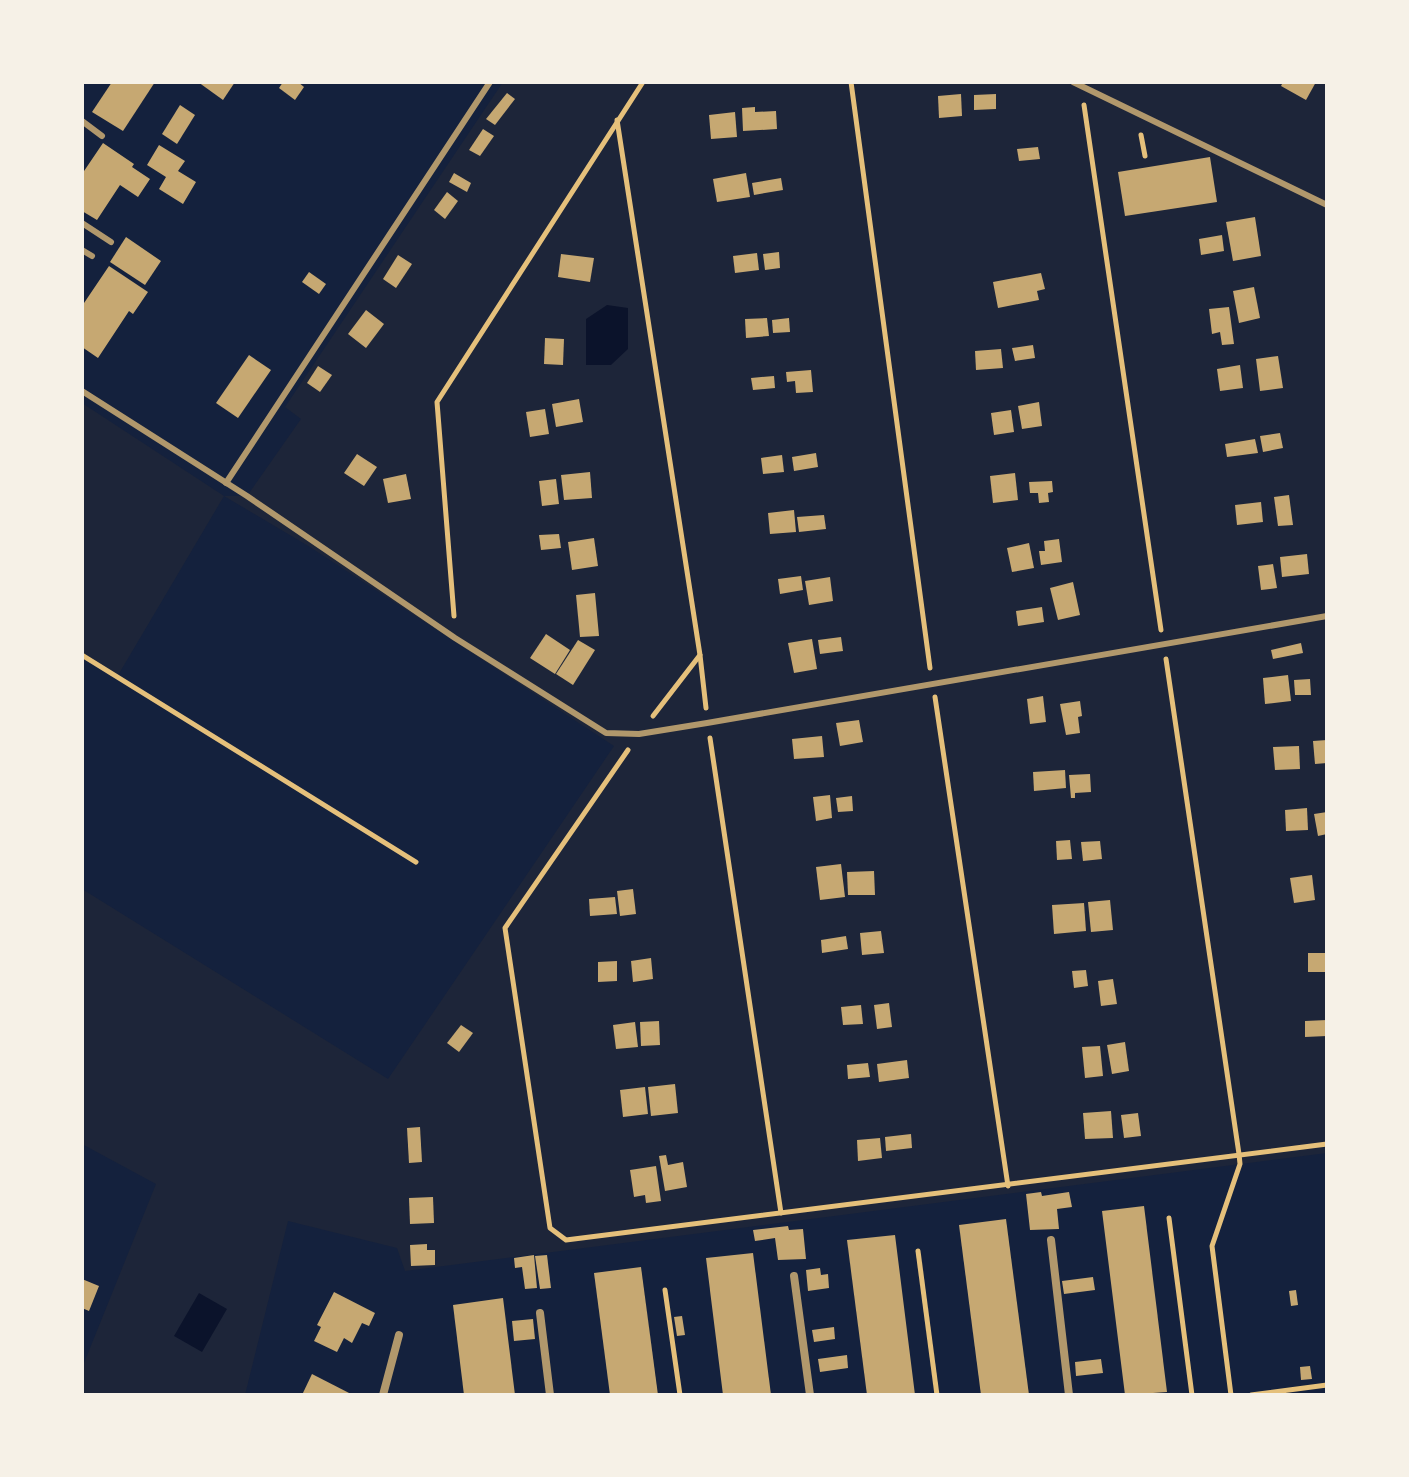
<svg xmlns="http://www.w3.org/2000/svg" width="1409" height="1477" viewBox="0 0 1409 1477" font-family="Poppins,sans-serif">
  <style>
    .green { fill: #1d2539 }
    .water { fill: #0b132b }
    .building { fill: #c6a872 }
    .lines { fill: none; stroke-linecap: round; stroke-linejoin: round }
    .path { stroke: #e5c07b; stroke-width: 5 }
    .service { stroke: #b1986c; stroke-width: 6 }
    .minor { stroke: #b1986c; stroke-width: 8 }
  </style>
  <rect width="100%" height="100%" fill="#14213d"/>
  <polygon class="green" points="503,82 1327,82 1327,1153 405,1271 397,1248 288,1221 245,1395 82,1395 82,1368 156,1184 82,1144 82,889 388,1079 614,746 310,547 224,496 117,677 82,655 82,403 224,496 247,496 301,419 285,407"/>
  <g class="water">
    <polygon points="607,305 628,308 628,349 611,365 586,365 586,319"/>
    <polygon points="199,1293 227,1309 202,1352 174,1336"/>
  </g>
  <g class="building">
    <polygon points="112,82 155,82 123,131 92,112"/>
    <polygon points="198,82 235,82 223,100"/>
    <polygon points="283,82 298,82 304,87 295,100 279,88"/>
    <polygon points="1283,82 1316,82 1306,100 1281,86"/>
    <polygon points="507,93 515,99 495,125 486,119"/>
    <polygon points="961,94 962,116 939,118 938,96"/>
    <polygon points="996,94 996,109 974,110 974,95"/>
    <polygon points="180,105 195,115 177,144 162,134"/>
    <polygon points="755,107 755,112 776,111 777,129 743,131 742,108"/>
    <polygon points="735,112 737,137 711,139 709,115"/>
    <polygon points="483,129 494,136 480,156 469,150"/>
    <polygon points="103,143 134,164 132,167 150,179 138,197 120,185 97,220 82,211 82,174"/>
    <polygon points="159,145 185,161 178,171 196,182 183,204 159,189 166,177 147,165"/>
    <polygon points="1038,147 1040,159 1019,161 1017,149"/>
    <polygon points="1210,157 1217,202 1125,216 1118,172"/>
    <polygon points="454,173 471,183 467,192 449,182"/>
    <polygon points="746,173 750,197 717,202 713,179"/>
    <polygon points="781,178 783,190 754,195 752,183"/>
    <polygon points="447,192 458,201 445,219 434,210"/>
    <polygon points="1255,217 1261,256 1233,261 1226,222"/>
    <polygon points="1222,235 1224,251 1201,255 1199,239"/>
    <polygon points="126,237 161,261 145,285 110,262"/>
    <polygon points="779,252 780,268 765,270 763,254"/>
    <polygon points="757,253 759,270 735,273 733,256"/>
    <polygon points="561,254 594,258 590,282 558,277"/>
    <polygon points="398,255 412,264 396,288 383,279"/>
    <polygon points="109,266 148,292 133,314 129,311 98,358 82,347 82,306"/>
    <polygon points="309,272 326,284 319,294 302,282"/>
    <polygon points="1041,273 1045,289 1037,291 1039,300 998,308 993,282"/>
    <polygon points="1254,287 1260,318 1239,323 1233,291"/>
    <polygon points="1229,307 1234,344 1222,345 1220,332 1212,334 1209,309"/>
    <polygon points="366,310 384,324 366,348 348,334"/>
    <polygon points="767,318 769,336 746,338 745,319"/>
    <polygon points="789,318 790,332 773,333 772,320"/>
    <polygon points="545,338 564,339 563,365 544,364"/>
    <polygon points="1033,345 1035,358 1015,361 1012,348"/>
    <polygon points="1001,349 1003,368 976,370 975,351"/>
    <polygon points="249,355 271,370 238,418 216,403"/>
    <polygon points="1278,356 1283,388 1260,391 1256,359"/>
    <polygon points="1240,365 1243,388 1220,391 1217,369"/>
    <polygon points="318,366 332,375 320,392 307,383"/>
    <polygon points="811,370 813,392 796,393 795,381 787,382 786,372"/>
    <polygon points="774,376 775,388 753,390 751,378"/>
    <polygon points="579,399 583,422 556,427 552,404"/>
    <polygon points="1039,402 1042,426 1022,429 1018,406"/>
    <polygon points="545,409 549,434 530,437 526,412"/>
    <polygon points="1011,410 1014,432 994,435 991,413"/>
    <polygon points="1280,433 1283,448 1263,452 1260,436"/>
    <polygon points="1255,439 1258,453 1227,457 1225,444"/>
    <polygon points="816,453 818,467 794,471 792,457"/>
    <polygon points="357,454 377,467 364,486 344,473"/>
    <polygon points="782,455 784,472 763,474 761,458"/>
    <polygon points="590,472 592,498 564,500 561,475"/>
    <polygon points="1015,473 1018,500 993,503 990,476"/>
    <polygon points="406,474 411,499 388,503 383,479"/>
    <polygon points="556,479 559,504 542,506 539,481"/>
    <polygon points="1052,481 1053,492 1048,493 1049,502 1039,503 1038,493 1030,493 1029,482"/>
    <polygon points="1289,495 1293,525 1278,526 1274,497"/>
    <polygon points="1261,502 1263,522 1237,525 1235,505"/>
    <polygon points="794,510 796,532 770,534 768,513"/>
    <polygon points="824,515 826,529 799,532 797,517"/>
    <polygon points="559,534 561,548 541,550 539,535"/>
    <polygon points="594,538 598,566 572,570 568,542"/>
    <polygon points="1059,539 1062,562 1041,565 1039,551 1045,551 1044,541"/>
    <polygon points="1029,543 1034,568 1012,572 1007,548"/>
    <polygon points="1307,554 1309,574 1282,577 1280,557"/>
    <polygon points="1273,564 1277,588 1261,590 1258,566"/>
    <polygon points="801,576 803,590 780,594 778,579"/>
    <polygon points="830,577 833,601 809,605 805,581"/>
    <polygon points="1073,582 1080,615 1058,620 1050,588"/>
    <polygon points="595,593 599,636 580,637 576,595"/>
    <polygon points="1042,607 1044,622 1018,626 1016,611"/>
    <polygon points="546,634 570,650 555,674 530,658"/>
    <polygon points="841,637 843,651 820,654 818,640"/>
    <polygon points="812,639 817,669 794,673 788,643"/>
    <polygon points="578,640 595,650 573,685 556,674"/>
    <polygon points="1301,643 1303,653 1273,659 1271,650"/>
    <polygon points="1288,675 1291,701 1265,704 1263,678"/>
    <polygon points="1310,679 1311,695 1295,695 1294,680"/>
    <polygon points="1043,696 1046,722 1030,724 1027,699"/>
    <polygon points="1080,701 1082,716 1078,717 1080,733 1066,735 1060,704"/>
    <polygon points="859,720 863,742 840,746 836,723"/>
    <polygon points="822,736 824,757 794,759 792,739"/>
    <polygon points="1327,740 1327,763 1315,764 1313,741"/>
    <polygon points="1299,746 1300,769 1275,770 1273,747"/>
    <polygon points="1065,770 1066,788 1034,791 1033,772"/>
    <polygon points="1090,774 1091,792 1075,793 1075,798 1071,798 1069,775"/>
    <polygon points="830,795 832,818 816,821 813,797"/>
    <polygon points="852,796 853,811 838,812 836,798"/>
    <polygon points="1307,808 1308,830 1286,831 1285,810"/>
    <polygon points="1327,812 1327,834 1318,836 1314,814"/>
    <polygon points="1070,840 1072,859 1057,860 1056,841"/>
    <polygon points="1100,841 1102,859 1083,861 1081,842"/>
    <polygon points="841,864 845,897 820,900 816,867"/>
    <polygon points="874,871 875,895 848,895 847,872"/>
    <polygon points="1312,875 1315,900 1294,903 1290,878"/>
    <polygon points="633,889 636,914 620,916 617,891"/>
    <polygon points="615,897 617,914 590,916 589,899"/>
    <polygon points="1110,900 1113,930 1091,932 1088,902"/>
    <polygon points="1084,903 1086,931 1054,934 1052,905"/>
    <polygon points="881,931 884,953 862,955 860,933"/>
    <polygon points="846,936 848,949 822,953 821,940"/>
    <rect x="1308" y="953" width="19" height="19"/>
    <polygon points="651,958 653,979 633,982 631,961"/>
    <polygon points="617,961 617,981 598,982 598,962"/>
    <polygon points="1086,970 1088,986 1074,988 1072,971"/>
    <polygon points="1113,979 1117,1004 1101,1006 1098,981"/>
    <polygon points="889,1003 892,1027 877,1029 874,1005"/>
    <polygon points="861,1005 863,1024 843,1025 841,1007"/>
    <polygon points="1327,1020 1327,1036 1305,1037 1305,1021"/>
    <polygon points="659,1021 660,1045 641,1046 640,1022"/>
    <polygon points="635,1022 638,1047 616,1049 613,1025"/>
    <polygon points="461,1025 473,1033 459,1052 447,1043"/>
    <polygon points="1125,1042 1129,1071 1112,1074 1107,1045"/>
    <polygon points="1100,1046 1103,1076 1085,1078 1082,1047"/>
    <polygon points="907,1060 909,1078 879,1082 877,1064"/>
    <polygon points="868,1063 870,1077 848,1079 847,1065"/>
    <polygon points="675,1084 678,1113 651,1116 648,1087"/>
    <polygon points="645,1087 648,1114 623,1117 620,1090"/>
    <polygon points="1111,1111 1113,1138 1085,1139 1083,1113"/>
    <polygon points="1138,1113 1141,1136 1124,1138 1121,1115"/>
    <polygon points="420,1127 422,1162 409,1163 407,1128"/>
    <polygon points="911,1134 912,1148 886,1151 885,1137"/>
    <polygon points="880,1138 882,1158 858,1161 857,1140"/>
    <polygon points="666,1155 668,1165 683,1162 687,1187 665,1191 659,1156"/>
    <polygon points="656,1166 661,1201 646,1203 645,1195 634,1197 630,1170"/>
    <polygon points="1041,1192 1042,1196 1069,1192 1072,1207 1057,1209 1059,1229 1030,1230 1026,1194"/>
    <polygon points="433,1197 434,1223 410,1224 409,1198"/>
    <polygon points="1144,1206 1167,1392 1125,1395 1102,1211"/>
    <polygon points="1006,1219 1029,1395 981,1395 959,1225"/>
    <polygon points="788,1226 789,1230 803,1229 806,1259 778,1260 775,1238 755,1241 753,1230"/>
    <polygon points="895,1235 915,1395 867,1395 847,1240"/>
    <polygon points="427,1244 427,1250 435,1250 435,1265 411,1266 410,1245"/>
    <polygon points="753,1253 771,1395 723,1395 706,1258"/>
    <polygon points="534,1255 537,1288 525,1289 522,1267 515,1268 514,1258"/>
    <polygon points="547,1255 551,1288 540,1289 535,1256"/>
    <polygon points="641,1267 658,1395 610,1395 594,1273"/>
    <polygon points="820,1268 821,1275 828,1274 829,1288 808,1291 806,1270"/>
    <polygon points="1093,1277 1095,1290 1064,1294 1062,1281"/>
    <polygon points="82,1279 99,1286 89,1311 82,1308"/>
    <polygon points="1296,1290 1298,1305 1291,1306 1289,1291"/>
    <polygon points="334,1292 375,1313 369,1326 362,1323 352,1343 344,1338 337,1352 314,1341 321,1327 317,1325"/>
    <polygon points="503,1298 515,1395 464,1395 453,1305"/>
    <polygon points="682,1316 685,1335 677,1336 674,1317"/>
    <polygon points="533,1319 535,1339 514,1341 512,1321"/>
    <polygon points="834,1327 835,1339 814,1342 812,1330"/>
    <polygon points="847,1355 848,1368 820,1372 818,1359"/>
    <polygon points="1101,1359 1103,1373 1076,1376 1075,1362"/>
    <polygon points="1310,1366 1312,1379 1301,1380 1300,1367"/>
    <polygon points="312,1374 353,1395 302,1395"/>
  </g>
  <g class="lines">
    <g class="path">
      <polyline points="851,82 930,668"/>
      <polyline points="1084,105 1161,630"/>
      <polyline points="617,120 700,655 706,708"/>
      <polyline points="1141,135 1145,156"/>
      <polyline points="454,616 437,402 643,82"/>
      <polyline points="82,655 416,862"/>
      <polyline points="1166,659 1239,1154 1240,1164 1212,1246 1231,1395"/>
      <polyline points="935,697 1008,1186"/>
      <polyline points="653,716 700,655"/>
      <polyline points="710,738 781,1213"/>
      <polyline points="628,750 505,928 550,1228 566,1240 1327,1144"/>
      <polyline points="1169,1218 1192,1395"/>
      <polyline points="918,1251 937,1395"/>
      <polyline points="665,1290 680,1395"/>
      <polyline points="1251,1395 1327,1385"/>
    </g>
    <g class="service">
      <polyline points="1073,82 1327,205"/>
      <polyline points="82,121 102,136"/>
      <polyline points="82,223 111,242"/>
      <polyline points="82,250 92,256"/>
      <polyline points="82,391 247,496 455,638 606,733 639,734 707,723 1327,616"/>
      <polyline points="226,483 490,82"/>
    </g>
    <g class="minor">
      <polyline points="1051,1240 1069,1395"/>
      <polyline points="794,1276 810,1395"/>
      <polyline points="540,1313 550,1395"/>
      <polyline points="383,1395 399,1335"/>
    </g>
  </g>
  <rect width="1409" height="1477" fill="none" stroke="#f6f1e7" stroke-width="168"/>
</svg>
